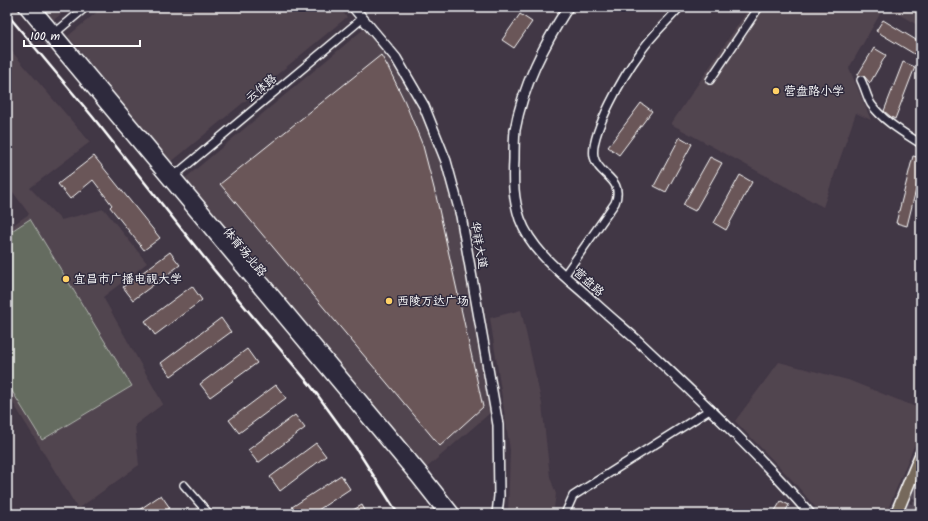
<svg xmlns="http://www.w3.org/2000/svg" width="928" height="521" viewBox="0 0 928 521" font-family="Kalam,'LXGW WenKai TC',sans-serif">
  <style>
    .built { fill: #51444f }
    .green { fill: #656c60; stroke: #b2b6b0 }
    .building { fill: #6a5658; stroke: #fff }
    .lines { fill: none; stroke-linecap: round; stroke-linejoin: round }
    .trunk-tunnel { stroke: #544b58; stroke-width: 12; stroke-dasharray: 12 6; stroke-linecap: butt }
    .minor-casing { stroke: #fff; stroke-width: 10 }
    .tertiary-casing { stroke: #fff; stroke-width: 12 }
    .secondary-casing { stroke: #fff; stroke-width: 13 }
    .primary-casing { stroke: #fff; stroke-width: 14 }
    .minor { stroke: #2f2a3d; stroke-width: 7 }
    .tertiary { stroke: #2f2a3d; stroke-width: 9 }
    .secondary { stroke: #2f2a3d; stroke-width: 10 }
    .primary { stroke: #76695c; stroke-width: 11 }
    .rail { stroke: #fff; stroke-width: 2.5 }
    .poi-dot { fill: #ffd166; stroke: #2f2a3d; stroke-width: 1.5 }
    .labels { text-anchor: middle; stroke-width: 3; stroke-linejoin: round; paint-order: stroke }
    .street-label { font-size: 12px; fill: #fff; stroke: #2f2a3d }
    .poi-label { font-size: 12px; fill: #fff; stroke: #2f2a3d; text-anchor: start }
  </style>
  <rect width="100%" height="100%" fill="#413745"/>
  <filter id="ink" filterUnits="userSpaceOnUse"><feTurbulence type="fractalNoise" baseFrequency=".025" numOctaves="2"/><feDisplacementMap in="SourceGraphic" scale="8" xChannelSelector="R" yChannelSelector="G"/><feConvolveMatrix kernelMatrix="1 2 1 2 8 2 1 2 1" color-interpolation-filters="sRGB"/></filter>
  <g filter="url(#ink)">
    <g class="built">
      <polygon points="39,7 70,7 51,22"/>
      <polygon points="103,7 338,7 347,17 170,163 68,36"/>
      <polygon points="750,7 884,7 849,68 871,120 856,113 823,207 671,124"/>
      <polygon points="886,7 921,7 921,27"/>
      <polygon points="365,28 394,59 421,107 458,216 490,413 424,470 183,180"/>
      <polygon points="7,46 90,142 30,188 61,220 104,209 147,263 103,297 163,404 135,425 139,465 78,509 7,393 7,229 29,214 7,184"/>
      <polygon points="521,310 542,404 550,477 556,494 553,514 508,514 510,450 490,318"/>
      <polygon points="779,362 848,380 921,409 921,429 886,514 821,514 793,481 735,421"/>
    </g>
    <polygon class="green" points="30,219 132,386 42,440 7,383 7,234"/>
    <g class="building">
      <polygon points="520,14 532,22 514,48 502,40"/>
      <polygon points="883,20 921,43 921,58 876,31"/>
      <polygon points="874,48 886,55 870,83 864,76 857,76"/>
      <polygon points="381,55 388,67 405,102 423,146 436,196 483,407 440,446 220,184"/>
      <polygon points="903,62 915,67 895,119 891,117 884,111"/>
      <polygon points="641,103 652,111 619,155 608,147"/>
      <polygon points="680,137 692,144 666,192 654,186"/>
      <polygon points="94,156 160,238 144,250 110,207 112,205 93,180 70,199 58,184"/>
      <polygon points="913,156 921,158 921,169 907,226 896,223"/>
      <polygon points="710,157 722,163 695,211 683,205"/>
      <polygon points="740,175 752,182 726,230 714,223"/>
      <polygon points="170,252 180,265 133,300 123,287"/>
      <polygon points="192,286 202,300 155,335 145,321"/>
      <polygon points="221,318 231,332 171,376 161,363"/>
      <polygon points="247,349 257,363 210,397 200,384"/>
      <polygon points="276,385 286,398 239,433 229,420"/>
      <polygon points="295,415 305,428 258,463 248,450"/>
      <polygon points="316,443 326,456 280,491 270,477"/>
      <polygon points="341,475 350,489 312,514 297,514 292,507"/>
      <polygon points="161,495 170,508 161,514 133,514"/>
      <polygon points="781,501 789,505 784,514 773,514"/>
      <polygon points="362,505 367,514 346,514"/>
    </g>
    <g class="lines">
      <g class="trunk-tunnel">
        <polyline points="904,514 921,474"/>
        <polyline points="914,514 921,498"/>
      </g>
      <g class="minor-casing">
        <g id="minor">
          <polyline points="55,33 86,7"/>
          <polyline points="710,80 759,7"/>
          <path d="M861 80C865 88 867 97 871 104 883 121 904 133 921 144"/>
          <polyline points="174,176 363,18"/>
          <path d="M564 276 615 203C625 178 598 176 594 157 589 134 626 72 640 53 651 36 667 22 680 7"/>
          <polyline points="184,485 209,514"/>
          <polyline points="565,514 573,496 711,409"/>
        </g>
      </g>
      <g class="tertiary-casing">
        <g id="tertiary">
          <polyline points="353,7 396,58 424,106 446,161 461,216 498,425 499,496 497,514"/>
          <path d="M568 7C544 45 523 85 515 130 514 140 514 150 514 159 513 181 513 198 520 219 531 250 561 273 585 294 602 310 620 325 638 341 697 397 757 452 810 514"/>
        </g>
      </g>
      <g class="secondary-casing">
        <g id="secondary">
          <polyline points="24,7 415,476 445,514"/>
          <polyline points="34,7 422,472 455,514"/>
        </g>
      </g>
      <g class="primary-casing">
        <polyline id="primary" points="896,514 921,454"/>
      </g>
      <use href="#minor" class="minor"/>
      <use href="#tertiary" class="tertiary"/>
      <use href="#secondary" class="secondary"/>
      <use href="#primary" class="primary"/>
      <polyline class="rail" points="7,14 92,116 214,270 311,386 356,448 398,514"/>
    </g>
  </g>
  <g class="poi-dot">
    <circle cx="776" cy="91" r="4"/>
    <circle cx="66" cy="279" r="4"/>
    <circle cx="389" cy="301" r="4"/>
  </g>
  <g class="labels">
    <g class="street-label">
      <text transform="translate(261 88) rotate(-40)" y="4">云体路</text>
      <text transform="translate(479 245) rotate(80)" y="4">华祥大道</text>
      <text transform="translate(245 252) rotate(50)" y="4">体育场北路</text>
      <text transform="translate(589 282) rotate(42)" y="4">营盘路</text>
    </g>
    <g class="poi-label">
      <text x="784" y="95">营盘路小学</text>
      <text x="74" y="283">宜昌市广播电视大学</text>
      <text x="397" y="305">西陵万达广场</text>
    </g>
  </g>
  <rect width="928" height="521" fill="none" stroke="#2f2a3d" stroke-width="24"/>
  <rect x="12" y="12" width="904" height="497" fill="none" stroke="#fff" stroke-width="1.5" filter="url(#ink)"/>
  <path d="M24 40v6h116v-6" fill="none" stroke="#ffffff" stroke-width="2"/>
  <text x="30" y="40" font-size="12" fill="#ffffff" stroke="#2f2a3d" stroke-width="3" paint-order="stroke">100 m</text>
</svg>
